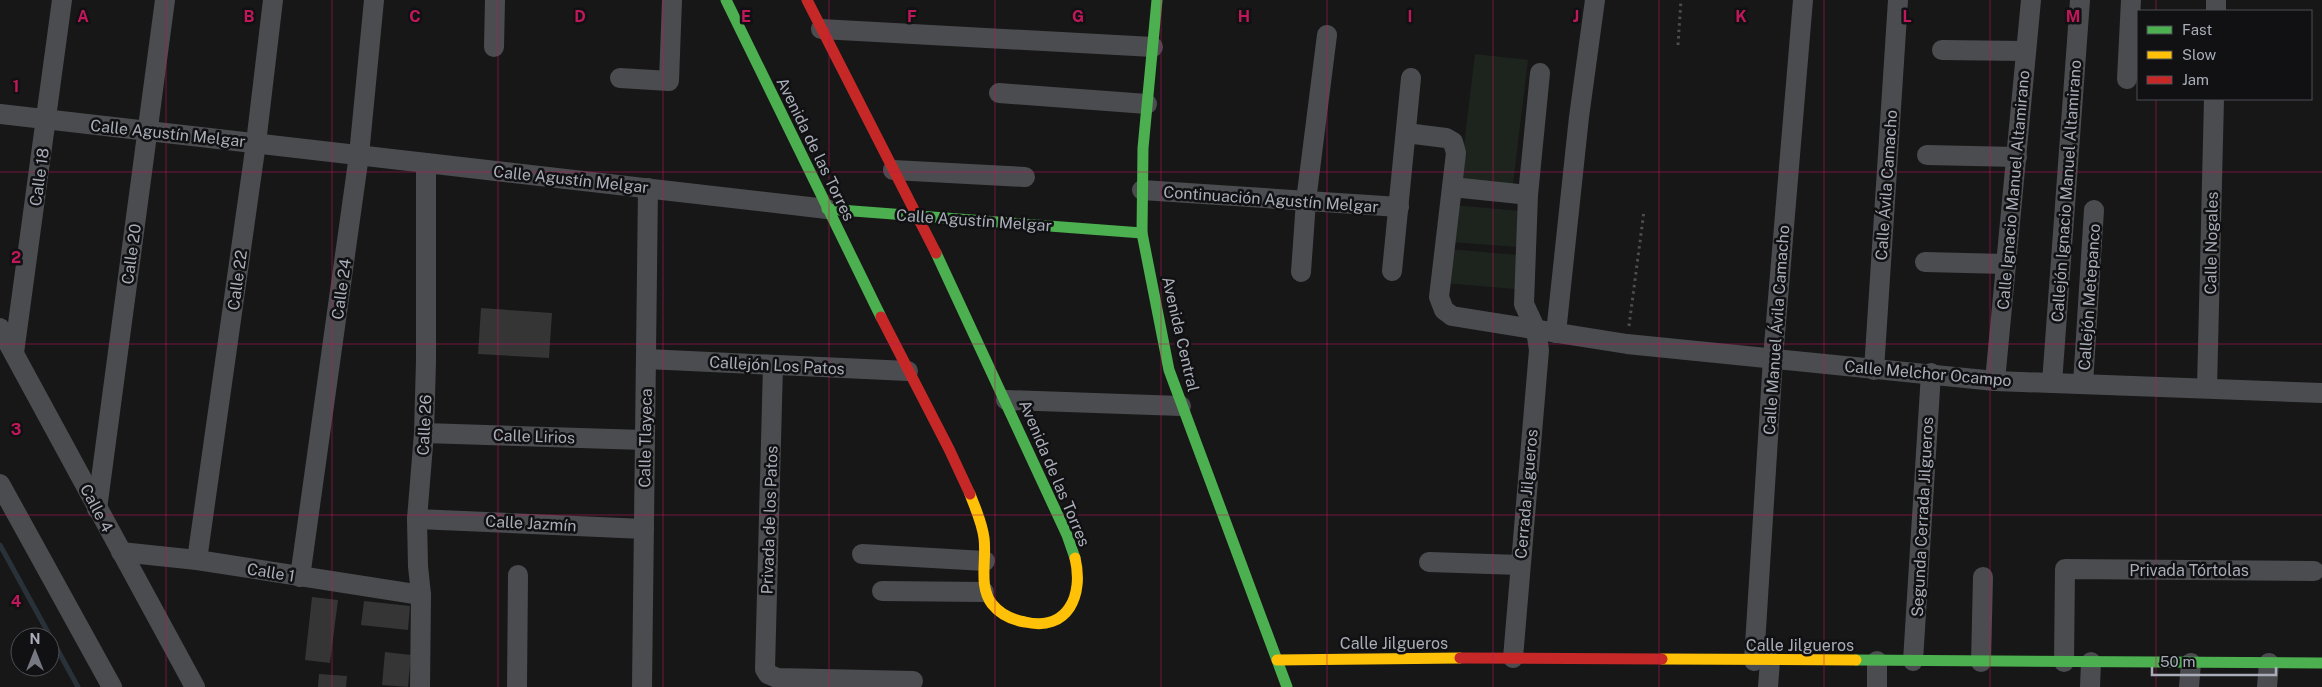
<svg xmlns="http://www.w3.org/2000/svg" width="2322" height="687" viewBox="0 0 2322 687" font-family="'Public Sans',sans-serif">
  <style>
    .green { fill: #1d241e }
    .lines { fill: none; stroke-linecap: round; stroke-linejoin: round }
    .stream { stroke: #2a3239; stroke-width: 5 }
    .building { fill: #353536 }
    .path { stroke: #4d4e52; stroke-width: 3; stroke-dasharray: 2.5 4; stroke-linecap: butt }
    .street { stroke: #4b4c50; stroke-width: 20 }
    .fast { stroke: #4caf50; stroke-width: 11 }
    .slow { stroke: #ffc107; stroke-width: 11 }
    .jam { stroke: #c62828; stroke-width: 11 }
    .grid { fill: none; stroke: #c2185b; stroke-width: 1; stroke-opacity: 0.55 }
    .labels { text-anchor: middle; stroke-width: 5; stroke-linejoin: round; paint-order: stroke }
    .street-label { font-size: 16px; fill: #a8adb8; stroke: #111113 }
    .grid-label { font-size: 16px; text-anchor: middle; font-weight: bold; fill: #c2185b; stroke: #111113; stroke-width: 5; stroke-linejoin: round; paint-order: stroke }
  </style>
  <rect width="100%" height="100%" fill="#171717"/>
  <g class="green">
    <polygon points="1475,54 1528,60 1513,184 1460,179"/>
    <polygon points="1454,205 1520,211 1517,247 1451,242"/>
    <polygon points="1448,249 1518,255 1515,289 1445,283"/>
  </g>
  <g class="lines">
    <polyline class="stream" points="0,545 78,687"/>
  </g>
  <g class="building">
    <polygon points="481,308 552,313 549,358 478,354"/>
    <polygon points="312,597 338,600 330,663 305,660"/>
    <polygon points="364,601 410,606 408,630 361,625"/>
    <polygon points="385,652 411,655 408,687 382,685"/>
    <polygon points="319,674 347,676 346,687 318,687"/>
  </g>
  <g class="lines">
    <g class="path">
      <polyline points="1678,45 1681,0"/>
      <polyline points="1629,326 1644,211"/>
    </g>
    <g class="street">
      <polyline points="2216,11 2216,0"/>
      <polyline points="821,29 1153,47"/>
      <polyline points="494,47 495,0"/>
      <polyline points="1942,50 2026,51"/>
      <polyline points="620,78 669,81 672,0"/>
      <polyline points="2127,79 2131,0"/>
      <polyline points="999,93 1147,104"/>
      <polyline points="0,114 827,209"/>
      <polyline points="1406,133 1446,138 1453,142 1456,153 1439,297 1444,310 1452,316 1627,344 1995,381 2322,393"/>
      <polyline points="1927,155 2017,157"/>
      <polyline points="893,170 1025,177"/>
      <polyline points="1452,187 1528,195"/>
      <polyline points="1142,190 1399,207"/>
      <polyline points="1925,262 2006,264"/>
      <polyline points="1392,271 1411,78"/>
      <polyline points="1301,272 1306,201 1327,35"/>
      <polyline points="0,328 195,687"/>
      <polyline points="1556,333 1579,117 1595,0"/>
      <polyline points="14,353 62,0"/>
      <polyline points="646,359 908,371"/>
      <polyline points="773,365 765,669 768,674 777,678 913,681"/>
      <polyline points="1874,370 1898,0"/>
      <polyline points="1995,381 2031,0"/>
      <polyline points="2052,383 2080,0"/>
      <polyline points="2083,384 2094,210"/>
      <polyline points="2207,388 2214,99"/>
      <polyline points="1006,400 1181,406"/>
      <polyline points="424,433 644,440"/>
      <polyline points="0,484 112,687"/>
      <polyline points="97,509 165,0"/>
      <polyline points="417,519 644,529"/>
      <polyline points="121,552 197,560 421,595"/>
      <polyline points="862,554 985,561"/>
      <polyline points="197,560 256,143 273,0"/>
      <polyline points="1429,562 1520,565"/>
      <polyline points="300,577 359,155 374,0"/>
      <polyline points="882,591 984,592"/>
      <polyline points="1513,658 1539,350 1536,330 1524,304 1528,195 1540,73"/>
      <polyline points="1754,661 1773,358 1803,0"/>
      <polyline points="1877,661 1877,687"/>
      <polyline points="1913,661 1931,373"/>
      <polyline points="1981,662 1983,577"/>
      <polyline points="2064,662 2065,569 2314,571"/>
      <polyline points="420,687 421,595 418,566 417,519 424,433 426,361 426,163"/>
      <polyline points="517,687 518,575"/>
      <polyline points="642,687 648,188"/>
      <polyline points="1768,687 1770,661"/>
      <polyline points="2090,687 2091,662"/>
      <polyline points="2189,687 2191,663"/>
      <polyline points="2267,687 2269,663"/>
    </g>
    <g class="fast">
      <polyline points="726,0 881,317"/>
      <polyline points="1157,0 1143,148 1142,233 1169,370 1287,687"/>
      <polyline points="827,209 1142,233"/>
      <polyline points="936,253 1067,535 1075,558"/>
      <polyline points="1856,660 2322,663"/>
    </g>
    <g class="slow">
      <path d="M970 494C975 508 982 522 984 538 987 559 978 586 992 604 1000 614 1013 620 1025 622 1068 632 1084 595 1075 558"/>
      <polyline points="1662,659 1856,660"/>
      <polyline points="1277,660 1460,658"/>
    </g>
    <g class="jam">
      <polyline points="807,0 936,253"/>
      <polyline points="881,317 949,449 970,494"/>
      <polyline points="1460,658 1662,659"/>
    </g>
  </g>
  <path class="grid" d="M166 0V687M332 0V687M498 0V687M663 0V687M829 0V687M995 0V687M1161 0V687M1327 0V687M1493 0V687M1659 0V687M1824 0V687M1990 0V687M2156 0V11M2156 99V687M0 172H2322M0 344H2322M0 515H2322"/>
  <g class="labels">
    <g class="street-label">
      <text transform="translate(168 133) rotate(6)" y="6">Calle Agustín Melgar</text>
      <text transform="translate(816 149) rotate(64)" y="6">Avenida de las Torres</text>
      <text transform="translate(39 177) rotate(-82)" y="6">Calle 18</text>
      <text transform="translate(571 179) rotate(6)" y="6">Calle Agustín Melgar</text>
      <text transform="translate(1886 185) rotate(-86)" y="6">Calle Ávila Camacho</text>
      <text transform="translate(2013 190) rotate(-85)" y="6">Calle Ignacio Manuel Altamirano</text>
      <text transform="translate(2066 191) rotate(-86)" y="6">Callejón Ignacio Manuel Altamirano</text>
      <text transform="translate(1271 199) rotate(4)" y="6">Continuación Agustín Melgar</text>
      <text transform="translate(974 220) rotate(4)" y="6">Calle Agustín Melgar</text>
      <text transform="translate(2211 243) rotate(-89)" y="6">Calle Nogales</text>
      <text transform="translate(131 254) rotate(-82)" y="6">Calle 20</text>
      <text transform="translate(237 280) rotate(-82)" y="6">Calle 22</text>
      <text transform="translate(341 289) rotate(-82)" y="6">Calle 24</text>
      <text transform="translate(2089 297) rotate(-86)" y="6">Callejón Metepanco</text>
      <text transform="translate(1776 330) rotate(-86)" y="6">Calle Manuel Ávila Camacho</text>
      <text transform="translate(1181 334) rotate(77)" y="6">Avenida Central</text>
      <text transform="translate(777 365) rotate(3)" y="6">Callejón Los Patos</text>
      <text transform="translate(1928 373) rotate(5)" y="6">Calle Melchor Ocampo</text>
      <text transform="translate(424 425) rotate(-87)" y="6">Calle 26</text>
      <text transform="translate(534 436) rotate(2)" y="6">Calle Lirios</text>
      <text transform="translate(645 438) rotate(-89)" y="6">Calle Tlayeca</text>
      <text transform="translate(1055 473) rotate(67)" y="6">Avenida de las Torres</text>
      <text transform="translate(1526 494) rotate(-85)" y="6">Cerrada Jilgueros</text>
      <text transform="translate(97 508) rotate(62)" y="6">Calle 4</text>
      <text transform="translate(1922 517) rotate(-87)" y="6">Segunda Cerrada Jilgueros</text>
      <text transform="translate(769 520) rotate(-88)" y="6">Privada de los Patos</text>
      <text transform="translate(531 523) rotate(3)" y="6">Calle Jazmín</text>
      <text x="2189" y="576">Privada Tórtolas</text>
      <text transform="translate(271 572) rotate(9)" y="6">Calle 1</text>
      <text x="1394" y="649">Calle Jilgueros</text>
      <text x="1800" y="651">Calle Jilgueros</text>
    </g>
  </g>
  <g class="grid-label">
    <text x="83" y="22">A</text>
    <text x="249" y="22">B</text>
    <text x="415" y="22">C</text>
    <text x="580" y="22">D</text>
    <text x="746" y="22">E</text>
    <text x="912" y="22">F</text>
    <text x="1078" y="22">G</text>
    <text x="1244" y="22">H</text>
    <text x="1410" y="22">I</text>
    <text x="1576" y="22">J</text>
    <text x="1741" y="22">K</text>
    <text x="1907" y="22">L</text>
    <text x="2073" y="22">M</text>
    <text x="16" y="92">1</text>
    <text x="16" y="263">2</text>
    <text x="16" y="435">3</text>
    <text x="16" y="607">4</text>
  </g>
  <rect x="2137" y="10" width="175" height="90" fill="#111113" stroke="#4d4f55"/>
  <rect x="2147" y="26" width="25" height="8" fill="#4caf50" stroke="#4d4f55"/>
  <text x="2182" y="35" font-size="15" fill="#a8adb8">Fast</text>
  <rect x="2147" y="51" width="25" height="8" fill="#ffc107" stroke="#4d4f55"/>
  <text x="2182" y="60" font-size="15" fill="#a8adb8">Slow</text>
  <rect x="2147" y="76" width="25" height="8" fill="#c62828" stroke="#4d4f55"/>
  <text x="2182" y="85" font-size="15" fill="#a8adb8">Jam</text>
  <g transform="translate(35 652)"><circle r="24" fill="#111113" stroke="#4d4f55"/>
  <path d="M0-4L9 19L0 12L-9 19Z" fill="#757880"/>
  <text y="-8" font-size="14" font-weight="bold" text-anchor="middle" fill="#a8adb8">N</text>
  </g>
  <path d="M2152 667v8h124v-8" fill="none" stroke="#a8adb8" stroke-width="2.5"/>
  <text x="2160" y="667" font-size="15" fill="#a8adb8" stroke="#111113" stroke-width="4" paint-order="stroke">50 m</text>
</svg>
